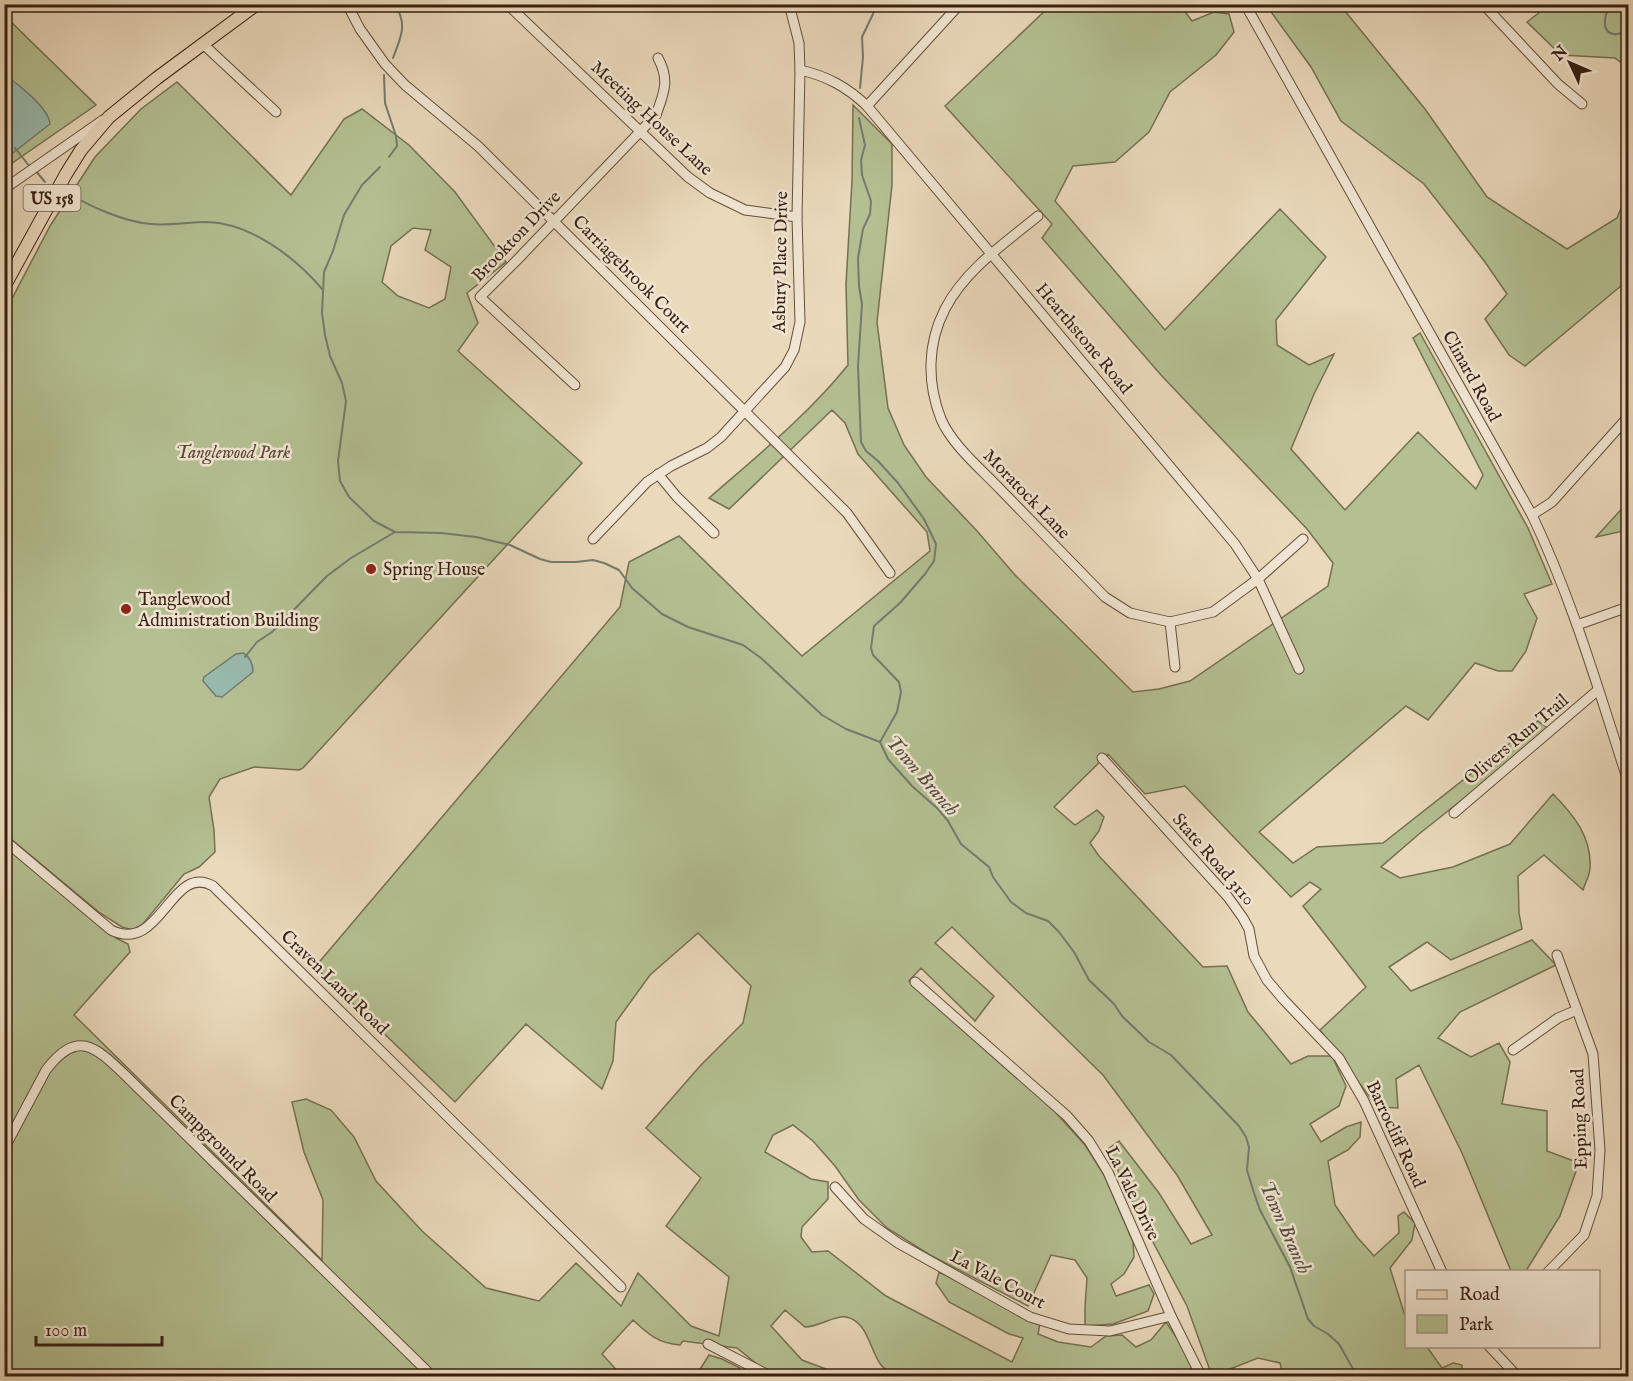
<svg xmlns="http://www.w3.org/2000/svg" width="1633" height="1381" viewBox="0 0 1633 1381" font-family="'IM FELL English',serif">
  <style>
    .green { fill: #b4c092; stroke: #767052; stroke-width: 1.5; fill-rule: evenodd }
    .water { fill: #98baae; stroke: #727c70; stroke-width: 1.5 }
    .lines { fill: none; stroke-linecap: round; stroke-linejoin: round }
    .stream { stroke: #727c70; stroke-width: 2 }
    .minor-casing { stroke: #644e3d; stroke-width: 11 }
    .major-casing { stroke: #381f13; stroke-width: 14 }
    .minor { stroke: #f1e6d3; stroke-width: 9 }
    .major { stroke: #ead9bb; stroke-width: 12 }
    .poi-dot { fill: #8f2418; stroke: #f1e6d3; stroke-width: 2 }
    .labels { text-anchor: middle; stroke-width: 5; stroke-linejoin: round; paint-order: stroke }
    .shield { fill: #f1e6d3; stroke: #705b4d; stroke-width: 1.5 }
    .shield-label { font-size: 16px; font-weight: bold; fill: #381f13 }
    .street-label { font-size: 18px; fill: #381f13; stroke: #f1e6d3 }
    .park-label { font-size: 18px; font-style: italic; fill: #574733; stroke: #f1e6d3 }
    .poi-label { font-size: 18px; fill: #381f13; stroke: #f1e6d3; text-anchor: start }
    .water-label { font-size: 20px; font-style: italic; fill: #554e42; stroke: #f1e6d3 }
  </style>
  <rect width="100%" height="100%" fill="#ead9bb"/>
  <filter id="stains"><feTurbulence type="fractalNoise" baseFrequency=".00333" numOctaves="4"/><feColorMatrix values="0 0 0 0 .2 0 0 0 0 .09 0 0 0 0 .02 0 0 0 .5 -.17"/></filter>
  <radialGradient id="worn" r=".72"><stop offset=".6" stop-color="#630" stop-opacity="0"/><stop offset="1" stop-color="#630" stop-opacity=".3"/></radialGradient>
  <g class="green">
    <path d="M1051 5H1180L1192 21 1214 12 1229 14 1234 32 1216 55 1170 92 1149 132 1115 162 1073 166 1055 201 1165 330 1280 209 1326 257 1276 320 1277 345 1309 365 1334 354 1314 394 1291 449 1345 510 1418 432 1476 489 1483 475 1413 338 1420 333 1528 528 1552 584 1524 594 1537 618 1526 651 1512 671H1498L1475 663 1428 720 1406 706 1259 832 1293 863 1317 847 1383 843 1538 721 1550 730 1419 834 1381 867 1400 878 1453 867 1510 844 1553 794C1573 814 1592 837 1590 868 1590 875 1585 883 1583 890L1544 855 1518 876 1519 913 1522 929 1451 960 1427 942 1389 967 1411 991 1532 940 1556 965 1460 1012 1438 1038 1471 1057 1499 1043 1510 1062 1502 1104 1547 1111V1151L1579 1163 1560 1216 1526 1271H1511L1462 1153 1419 1065 1396 1079 1398 1108 1377 1107 1320 1030 1366 987 1303 906 1321 889 1310 882 1291 897 1185 786 1145 794 1108 754 1054 807 1075 825 1097 810 1104 817 1099 831 1090 843 1099 856 1203 967 1227 966 1248 1012 1291 1064 1308 1056H1332L1346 1086 1339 1106 1310 1124 1321 1142 1346 1127 1361 1122 1360 1137 1348 1150 1328 1161 1335 1205 1357 1237 1374 1256 1399 1233 1398 1216 1404 1212 1415 1223 1412 1240 1390 1268 1406 1319V1346L1427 1347 1442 1368 1453 1363 1462 1365V1376H1283L1280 1363 1258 1358 1212 1376 1187 1306 1138 1214 1108 1149 1119 1141 1159 1193 1191 1244 1212 1235 1177 1175 1103 1075 952 927 935 943 994 996 975 1021 921 968 909 981 1048 1104 1085 1145 1104 1175 1133 1242 1134 1257 1124 1274 1111 1284 1116 1296 1149 1285 1154 1294 1148 1311 1113 1324 1085 1326V1307L1087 1278 1075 1260 1051 1255 1028 1306 930 1255 887 1228 859 1200 835 1166 813 1141 793 1125 773 1135 765 1152 811 1179 828 1182V1199L802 1227 801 1237 812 1252 828 1251 886 1296 1012 1362 1023 1338 1009 1334 949 1302 936 1283 939 1272 1040 1323 1038 1334 1058 1342 1091 1347 1106 1336 1122 1335 1136 1347 1151 1340 1166 1322 1183 1347 1196 1376H896C892 1373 884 1369 881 1365 870 1351 868 1321 846 1317 835 1315 819 1327 805 1327L785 1310 771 1326 802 1360 834 1372V1376H779L763 1369 737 1348 683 1341 680 1345C658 1343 649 1335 633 1320L602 1354 622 1376H5L4 843 116 938 128 944 130 952 74 1015 322 1260 323 1200 304 1152 292 1102 306 1099 331 1110 354 1137 376 1181 422 1231 486 1288 539 1301 576 1263 621 1306 638 1273 691 1326 719 1336 729 1277 666 1226 701 1178 646 1128 700 1066 743 1023 751 986 698 933 650 975 616 1022 613 1061 602 1089 526 1024 455 1102 315 967 620 607 629 562 679 536 802 656 930 551 927 532 858 454 845 423 832 410 729 509 709 498C757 456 808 415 848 365L846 284 852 181 853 105 892 144V185L877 322 888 408 904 445 926 477 977 531 1015 575 1133 692 1159 689 1190 681 1328 586 1333 563 1307 529 1161 375 1042 238 1052 224 945 106Z"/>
    <polygon points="1266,5 1340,5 1425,109 1487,197 1567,249 1617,218 1628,191 1628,280 1525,366 1509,355 1485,319 1507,294 1485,262 1424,184 1341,121 1311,67"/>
    <polygon points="1549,5 1628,5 1628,68 1615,58 1561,55 1527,22"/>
    <polygon points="4,15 96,105 5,168 4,168"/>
    <path d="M177 82 291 195 344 119 362 109 409 145 455 192 506 262 467 293 478 323 458 351 582 463 303 768 299 770 254 767 220 779 209 797 214 830 215 852 199 867 184 874 142 925 133 930 122 927 100 913 5 834V312L50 226 95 157 141 109ZM413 228 431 230 425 250 451 267 445 299 429 308 398 296 382 282 391 246Z"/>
    <polygon points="1628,502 1628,530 1596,537"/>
    <polygon points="709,1355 722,1359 740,1368 734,1376 700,1376 699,1371"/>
  </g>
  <g class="water">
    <path d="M5 75C18 84 49 108 50 124L5 159Z"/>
    <path d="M243 653C250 657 253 663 253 672L222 697 216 696 203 681 204 677 236 654Z"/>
  </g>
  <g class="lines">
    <g class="stream">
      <path d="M1610 4C1606 12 1599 32 1614 34 1618 35 1624 32 1628 31"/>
      <path d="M393 58C401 36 408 26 395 4"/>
      <polyline points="384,75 385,103 396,136 397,146 389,157"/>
      <polyline points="860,88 863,57 862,37 873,14 875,4"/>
      <polyline points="859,118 865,145 861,160 862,175 871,201 870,214 863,229 858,258 859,286 862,304 858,366 861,442 866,451 878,461 898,483 924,519 936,544 934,561 925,574 900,603 874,626 871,648 873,655 899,682 901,692 897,712 880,742"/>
      <polyline points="15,148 30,167"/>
      <polyline points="380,167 362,185 344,215 333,251 324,272 322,313 325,335 330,356 342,383 346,401 338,461 340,481 349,497 374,521 395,532 441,533 476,537 510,545 540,559 551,562 576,562 593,560 604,563 619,570 632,588 662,614 688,627 743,645 761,658 822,715 846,729 880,742 888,759 912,786 938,809 948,821 961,844 989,867 993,877 1011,902 1026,913 1048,921 1059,932 1074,952 1089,980 1114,1004 1122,1016 1149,1042 1171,1055 1239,1126 1246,1137 1249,1147 1247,1170 1254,1193 1260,1210 1290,1267 1308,1319 1314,1326 1328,1334 1339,1344 1357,1376"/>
      <polyline points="35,170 45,182"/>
      <path d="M66 192C89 206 124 222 151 224 169 226 188 222 207 222 251 223 296 258 323 290"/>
      <polyline points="245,657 257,642 272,632 327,576 351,558 395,532"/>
    </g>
    <g class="minor-casing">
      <g id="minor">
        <polyline points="347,4 360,29 385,64 405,85 478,146 847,513 890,573"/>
        <polyline points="507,4 688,177 710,193 745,210 797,217"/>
        <path d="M1245 4 1532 515C1573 601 1599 692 1628 781"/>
        <polyline points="1483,4 1558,84 1582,104"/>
        <polyline points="203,44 276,112"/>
        <path d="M800 70C827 76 847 87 867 106L1235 544 1258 579 1299 669"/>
        <polyline points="867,106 960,4"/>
        <polyline points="4,189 103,120"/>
        <path d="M1038 216C1005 243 965 270 945 309 927 344 927 383 941 419 952 445 981 469 1000 489 1035 525 1070 561 1105 597L1130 613 1170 622 1213 612 1258 579 1303 539"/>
        <path d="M575 385 480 297 518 259 656 115C664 93 670 80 658 58"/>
        <polyline points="658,474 677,497 714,533"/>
        <polyline points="1532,515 1552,502 1628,417"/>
        <polyline points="593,539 647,482 671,466 707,448 721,437 785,367 794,350 800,322 797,217 800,70 799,43 789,4"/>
        <polyline points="1170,622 1175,667"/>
        <polyline points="1577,625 1628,607"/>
        <polyline points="1102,758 1228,897 1243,918 1249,929 1254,956 1267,980 1283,999 1339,1058 1364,1101 1442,1272"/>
        <polyline points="1454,813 1598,690"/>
        <path d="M4 840 111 930C161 955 171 862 213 886L621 1287"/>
        <polyline points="915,982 1067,1116 1089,1141 1108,1172 1171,1316 1201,1376"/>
        <polyline points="1513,1050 1558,1018 1577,1010"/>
        <path d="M4 1149 46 1070C77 1030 94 1045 125 1075L432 1376"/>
        <polyline points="835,1187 864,1219 898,1243 1030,1317 1069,1329 1110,1331 1171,1316"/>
        <polyline points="1548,1272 1584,1235 1597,1196 1600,1150 1593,1054 1557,955"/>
        <polyline points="708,1344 770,1376"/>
        <polyline points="1489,1346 1517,1376"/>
      </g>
    </g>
    <g class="major-casing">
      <polyline id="major" points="4,287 66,174 81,150 109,117 157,78 257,4"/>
    </g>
    <use href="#minor" class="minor"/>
    <use href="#major" class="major"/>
  </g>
  <g class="poi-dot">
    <circle cx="371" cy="569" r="6"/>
    <circle cx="126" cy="609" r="6"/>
  </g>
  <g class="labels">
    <rect class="shield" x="23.5" y="185" width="57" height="26" rx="4.5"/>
    <g class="shield-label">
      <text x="52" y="204">US 158</text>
    </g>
    <g class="street-label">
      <text transform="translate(652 118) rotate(43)" y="6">Meeting House Lane</text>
      <text transform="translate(516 236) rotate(-46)" y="6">Brookton Drive</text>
      <text transform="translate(780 262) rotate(-89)" y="6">Asbury Place Drive</text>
      <text transform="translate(632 274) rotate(45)" y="6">Carriagebrook Court</text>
      <text transform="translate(1084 338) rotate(50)" y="6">Hearthstone Road</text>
      <text transform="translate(1472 376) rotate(61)" y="6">Clinard Road</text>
      <text transform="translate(1027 494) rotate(46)" y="6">Moratock Lane</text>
      <text transform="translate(1516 739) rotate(-40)" y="6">Olivers Run Trail</text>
      <text transform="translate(1214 859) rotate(49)" y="6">State Road 3110</text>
      <text transform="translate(335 982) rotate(44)" y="6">Craven Land Road</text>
      <text transform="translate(1579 1119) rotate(-92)" y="6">Epping Road</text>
      <text transform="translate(1396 1134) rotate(65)" y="6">Barrocliff Road</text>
      <text transform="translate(223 1148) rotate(45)" y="6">Campground Road</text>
      <text transform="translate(1133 1193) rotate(64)" y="6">La Vale Drive</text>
      <text transform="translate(998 1279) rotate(28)" y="6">La Vale Court</text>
    </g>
    <g class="park-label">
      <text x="233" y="458">Tanglewood Park</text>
    </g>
    <g class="poi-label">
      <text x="383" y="575">Spring House</text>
      <text x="138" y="605">Tanglewood<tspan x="138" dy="21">Administration Building</tspan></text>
    </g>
    <g class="water-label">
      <text transform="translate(923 775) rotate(49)" y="7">Town Branch</text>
      <text transform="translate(1286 1227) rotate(66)" y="7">Town Branch</text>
    </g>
  </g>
  <rect width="1633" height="1381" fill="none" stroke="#ead9bb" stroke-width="24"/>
  <rect x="6" y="6" width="1621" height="1369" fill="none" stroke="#381f13" stroke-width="3"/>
  <rect x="12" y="12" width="1609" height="1357" fill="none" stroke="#381f13" stroke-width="1.5"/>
  <rect x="1405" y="1270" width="195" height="78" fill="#f1e6d3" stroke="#a79686" stroke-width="1.5"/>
  <rect x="1417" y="1290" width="30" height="9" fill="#ead9bb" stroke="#a79686" stroke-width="1.5"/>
  <text x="1459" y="1300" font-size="18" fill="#381f13">Road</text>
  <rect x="1417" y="1315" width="30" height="18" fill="#b4c092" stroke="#a79686" stroke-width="1.5"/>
  <text x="1459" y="1330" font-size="18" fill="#381f13">Park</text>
  <g transform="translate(1570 63) rotate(314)" stroke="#f1e6d3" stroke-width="4.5" paint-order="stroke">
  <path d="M0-4.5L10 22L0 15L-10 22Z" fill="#381f13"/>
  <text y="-9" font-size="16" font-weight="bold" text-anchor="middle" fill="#381f13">N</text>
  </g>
  <path d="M36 1336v9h126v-9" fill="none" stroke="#381f13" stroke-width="3"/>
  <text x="45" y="1336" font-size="18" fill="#381f13" stroke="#f1e6d3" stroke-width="4.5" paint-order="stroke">100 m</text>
  <rect width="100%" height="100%" filter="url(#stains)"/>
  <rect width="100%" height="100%" fill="url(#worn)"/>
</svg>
